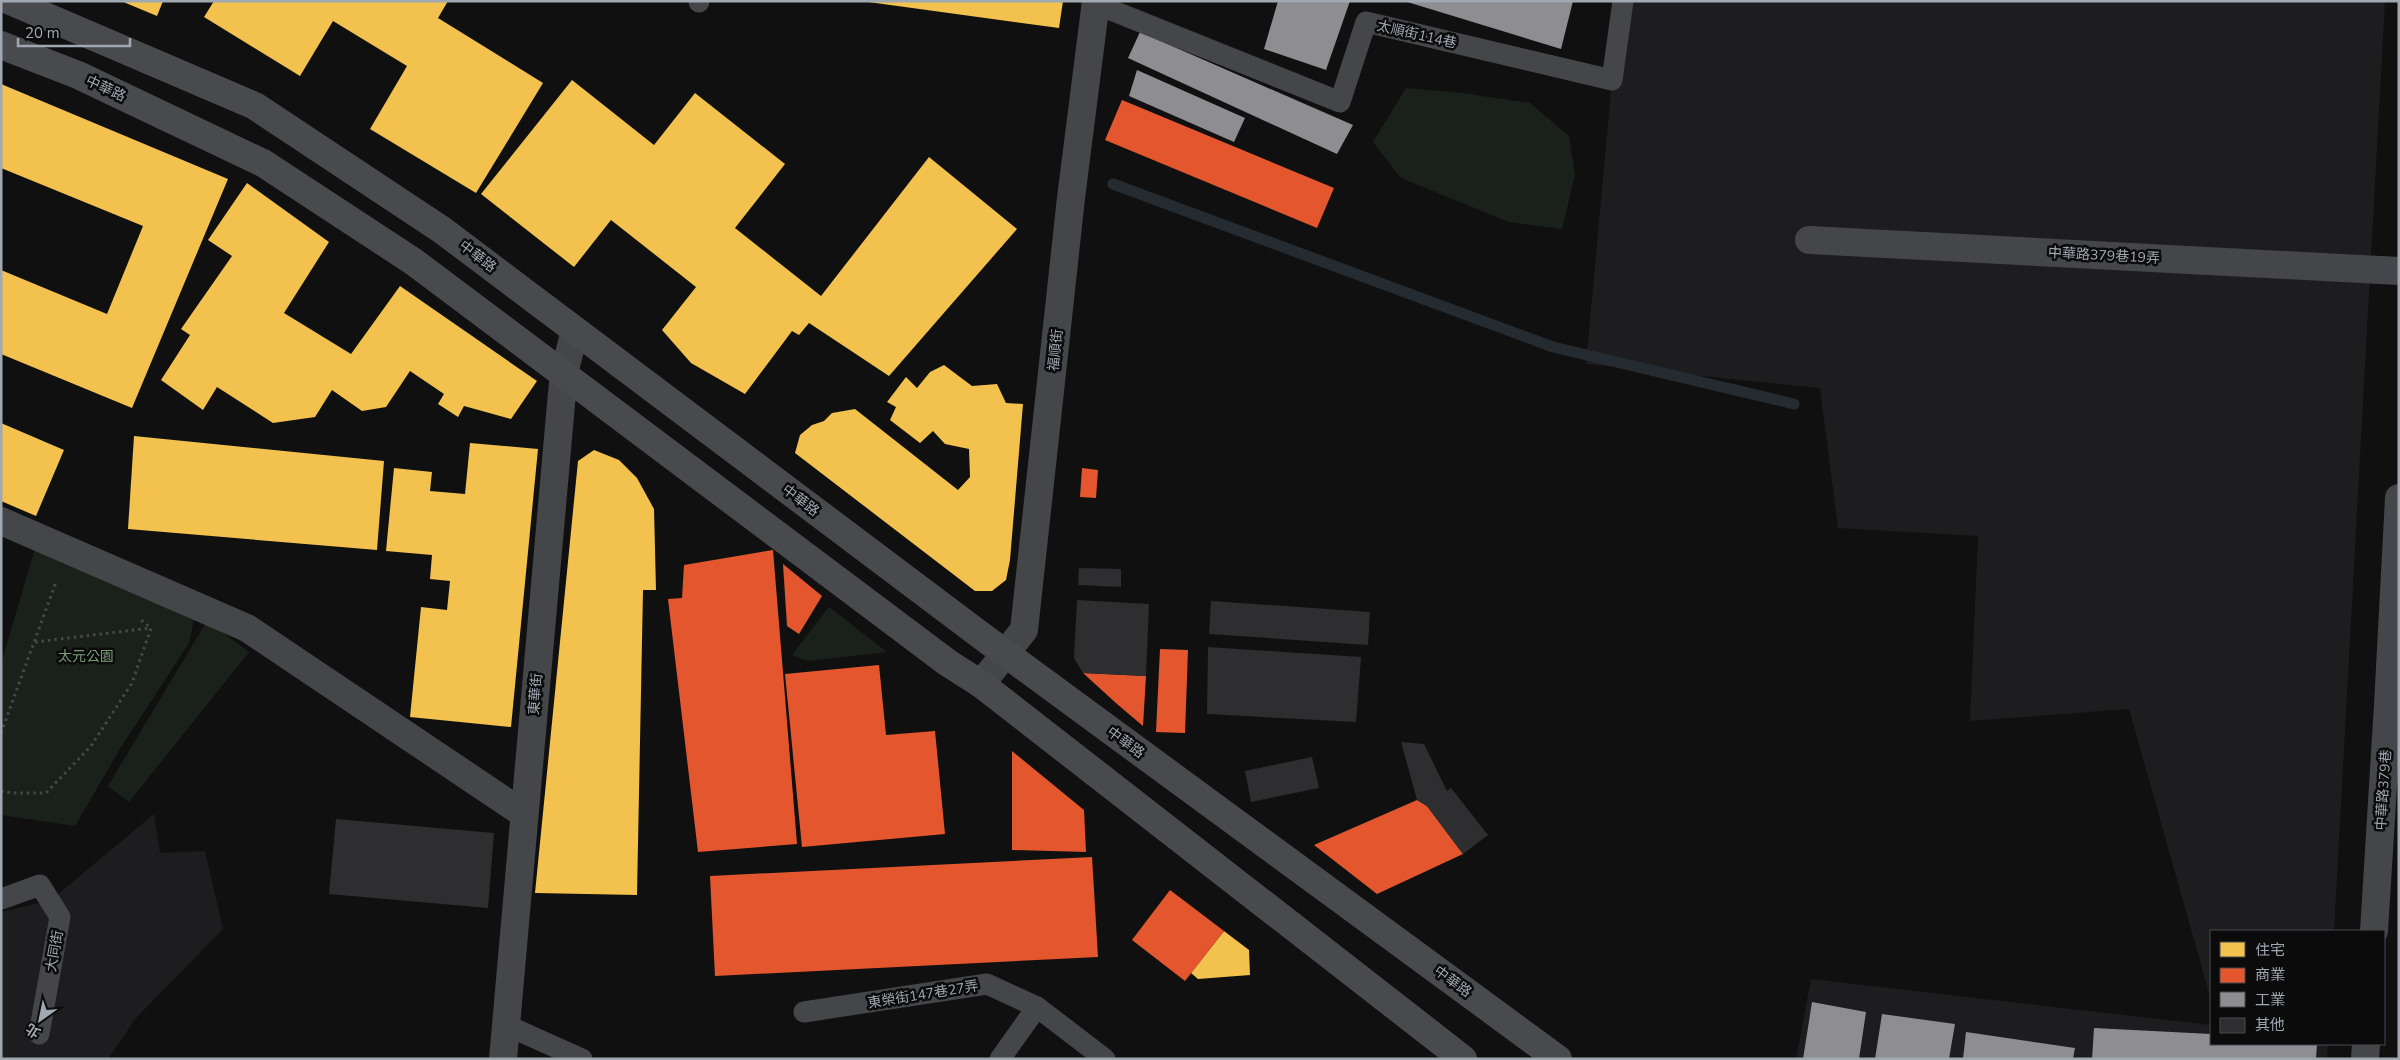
<svg xmlns="http://www.w3.org/2000/svg" width="2400" height="1060" viewBox="0 0 2400 1060" font-family="'Nunito Sans','Noto Sans TC',sans-serif">
  <style>
    .built { fill: #1d1d1f }
    .green { fill: #1a211b }
    .homes { fill: #f2c14e }
    .shops { fill: #e4572e }
    .industry { fill: #8d8d92 }
    .lines { fill: none; stroke-linecap: round; stroke-linejoin: round }
    .stream { stroke: #242c32; stroke-width: 11 }
    .building { fill: #2e2e30 }
    .path { stroke: #46484b; stroke-width: 3; stroke-dasharray: 2.5 4; stroke-linecap: butt }
    .lane { stroke: #454649; stroke-width: 21 }
    .street { stroke: #454649; stroke-width: 28 }
    .secondary { stroke: #494a4d; stroke-width: 28 }
    .labels { text-anchor: middle; stroke-width: 5; stroke-linejoin: round; paint-order: stroke }
    .street-label { font-size: 14px; fill: #a0a8b2; stroke: #0b0b0c }
    .park-label { font-size: 14px; fill: #789e77; stroke: #0b0b0c }
  </style>
  <rect width="100%" height="100%" fill="#101011"/>
  <g class="built">
    <polygon points="1623,1 2385,1 2334,931 2211,931 2211,1000 2129,709 1970,721 1978,536 1838,528 1820,388 1586,364 1612,80"/>
    <polygon points="154,814 160,853 205,851 223,929 136,1018 108,1059 1,1059 1,912 51,900"/>
    <polygon points="1811,979 2211,1025 2211,1044 2328,1044 2327,1059 1796,1059"/>
  </g>
  <g class="green">
    <polygon points="1406,88 1463,93 1530,103 1569,136 1575,175 1562,229 1509,222 1401,178 1373,142"/>
    <polygon points="36,545 194,619 189,643 121,747 75,826 1,815 1,664"/>
    <polygon points="829,607 887,652 808,661 792,655"/>
    <polygon points="207,621 249,652 129,802 108,786"/>
  </g>
  <g class="homes">
    <polygon points="121,1 163,1 157,16"/>
    <polygon points="214,1 448,1 438,18 543,83 476,193 370,129 407,66 333,21 300,76 204,17"/>
    <polygon points="861,1 1063,1 1059,28"/>
    <polygon points="572,80 654,145 695,93 785,164 735,228 821,296 929,157 1017,229 889,376 809,323 799,335 792,331 745,394 691,363 662,330 696,287 611,220 574,267 481,194"/>
    <polygon points="1,84 228,179 132,408 1,354 1,270 107,314 143,226 1,168"/>
    <polygon points="247,183 329,242 284,313 351,354 400,286 537,381 511,419 464,406 458,417 438,404 444,394 410,371 386,407 362,411 332,390 315,417 273,423 217,387 203,410 161,380 190,335 181,329 232,256 208,240"/>
    <polygon points="944,365 972,386 997,384 1006,403 1023,404 1010,560 1006,580 992,591 975,591 795,453 800,435 812,425 824,421 832,413 855,409 958,490 970,477 969,449 945,444 933,431 920,443 890,420 896,407 887,402 906,377 917,388 930,372"/>
    <polygon points="1,423 64,450 36,516 1,501"/>
    <polygon points="134,436 384,461 377,550 128,529"/>
    <polygon points="470,443 538,449 511,727 410,717 421,607 447,610 450,581 430,579 432,555 386,551 394,468 432,472 430,491 465,494"/>
    <polygon points="594,450 619,460 637,478 654,509 656,590 643,590 637,895 535,893 578,461"/>
    <polygon points="1224,931 1249,950 1250,975 1198,979 1191,973"/>
  </g>
  <g class="shops">
    <polygon points="1122,100 1334,188 1317,228 1105,140"/>
    <polygon points="1082,468 1098,470 1096,498 1080,497"/>
    <polygon points="773,550 797,844 698,852 668,599 682,598 684,565"/>
    <polygon points="783,564 822,596 799,634 787,626"/>
    <polygon points="1160,649 1188,650 1185,733 1156,732"/>
    <polygon points="879,665 886,735 935,731 945,834 802,847 785,674"/>
    <polygon points="1083,673 1146,676 1143,726 1117,704"/>
    <polygon points="1012,751 1084,810 1086,852 1012,850"/>
    <polygon points="1417,800 1427,806 1463,854 1377,894 1314,845"/>
    <polygon points="1092,857 1098,957 715,976 710,876"/>
    <polygon points="1170,890 1224,931 1185,981 1132,940"/>
  </g>
  <g class="industry">
    <polygon points="1278,1 1350,1 1326,70 1264,49"/>
    <polygon points="1404,1 1573,1 1561,49"/>
    <polygon points="1140,32 1353,125 1337,154 1128,58"/>
    <polygon points="1137,70 1245,118 1234,142 1129,96"/>
    <polygon points="1812,1002 1866,1012 1859,1059 1803,1059"/>
    <polygon points="1882,1014 1955,1024 1949,1059 1875,1059"/>
    <polygon points="2094,1028 2211,1034 2211,1044 2317,1044 2316,1059 2092,1059"/>
    <polygon points="1966,1032 2075,1048 2073,1059 1963,1059"/>
  </g>
  <g class="lines">
    <polyline class="stream" points="1113,184 1553,347 1794,404"/>
  </g>
  <g class="building">
    <polygon points="1079,568 1121,569 1121,587 1078,585"/>
    <polygon points="1077,600 1149,604 1146,676 1083,673 1074,658"/>
    <polygon points="1211,601 1370,612 1368,645 1209,634"/>
    <polygon points="1208,647 1361,657 1356,722 1207,714"/>
    <polygon points="1401,742 1424,744 1447,791 1451,788 1488,835 1463,854 1427,806 1417,800"/>
    <polygon points="1312,757 1319,788 1251,802 1245,771"/>
    <polygon points="336,819 494,833 488,908 329,894"/>
  </g>
  <g class="lines">
    <g class="path">
      <polyline points="35,642 151,628"/>
      <polyline points="1,733 56,582"/>
      <polyline points="1,791 12,793 46,793 91,746 132,683 151,628 141,620"/>
    </g>
    <g class="lane">
      <polyline points="699,2 699,1"/>
      <polyline points="1096,4 1340,102 1366,22 1612,80 1623,1"/>
      <polyline points="1,899 40,885 60,917 39,1034"/>
      <polyline points="804,1012 987,984 1037,1007"/>
      <polyline points="506,1025 582,1059"/>
      <polyline points="1000,1059 1037,1007 1105,1059"/>
    </g>
    <g class="street">
      <polyline points="1809,240 2399,271"/>
      <polyline points="1,521 247,628 524,814"/>
      <polyline points="981,684 1024,630 1071,198 1096,1"/>
      <polyline points="2374,931 2388,705 2399,498"/>
      <polyline points="503,1059 561,404 564,373 575,331"/>
      <polyline points="2365,1059 2366,1044"/>
    </g>
    <g class="secondary">
      <polyline points="10,1 255,106 442,230 983,637 1558,1059"/>
      <polyline points="1,45 78,75 263,163 414,262 948,663 981,684 1463,1059"/>
    </g>
  </g>
  <g class="labels">
    <g class="street-label">
      <text transform="translate(1417 34) rotate(13)" y="5">太順街114巷</text>
      <text transform="translate(106 88) rotate(25)" y="5">中華路</text>
      <text transform="translate(2104 255) rotate(3)" y="5">中華路379巷19弄</text>
      <text transform="translate(478 256) rotate(37)" y="5">中華路</text>
      <text transform="translate(1055 350) rotate(-84)" y="5">福順街</text>
      <text transform="translate(801 500) rotate(37)" y="5">中華路</text>
      <text transform="translate(535 694) rotate(-85)" y="5">東華街</text>
      <text transform="translate(1126 742) rotate(36)" y="5">中華路</text>
      <text transform="translate(2383 790) rotate(-86)" y="5">中華路379巷</text>
      <text transform="translate(54 951) rotate(-80)" y="5">大同街</text>
      <text transform="translate(1453 981) rotate(36)" y="5">中華路</text>
      <text transform="translate(923 994) rotate(-9)" y="5">東榮街147巷27弄</text>
    </g>
    <g class="park-label">
      <text x="86" y="661">太元公園</text>
    </g>
  </g>
  <rect width="2400" height="1060" fill="none" stroke="#a0a8b2" stroke-width="5"/>
  <rect x="2210" y="930" width="175" height="115" fill="#0b0b0c" stroke="#474a4e"/>
  <rect x="2220" y="942" width="25" height="15" fill="#f2c14e" stroke="#474a4e"/>
  <text x="2255" y="955" font-size="15" fill="#a0a8b2">住宅</text>
  <rect x="2220" y="968" width="25" height="15" fill="#e4572e" stroke="#474a4e"/>
  <text x="2255" y="980" font-size="15" fill="#a0a8b2">商業</text>
  <rect x="2220" y="992" width="25" height="15" fill="#8d8d92" stroke="#474a4e"/>
  <text x="2255" y="1005" font-size="15" fill="#a0a8b2">工業</text>
  <rect x="2220" y="1018" width="25" height="15" fill="#2e2e30" stroke="#474a4e"/>
  <text x="2255" y="1030" font-size="15" fill="#a0a8b2">其他</text>
  <g transform="translate(40 1020) rotate(213)" stroke="#0b0b0c" stroke-width="4" paint-order="stroke">
  <path d="M0-4L9 19L0 12L-9 19Z" fill="#a0a8b2"/>
  <text y="-8" font-size="14" font-weight="bold" text-anchor="middle" fill="#a0a8b2">北</text>
  </g>
  <path d="M18 38v8h112v-8" fill="none" stroke="#a0a8b2" stroke-width="2.5"/>
  <text x="25" y="38" font-size="15" fill="#a0a8b2" stroke="#0b0b0c" stroke-width="4" paint-order="stroke">20 m</text>
</svg>
